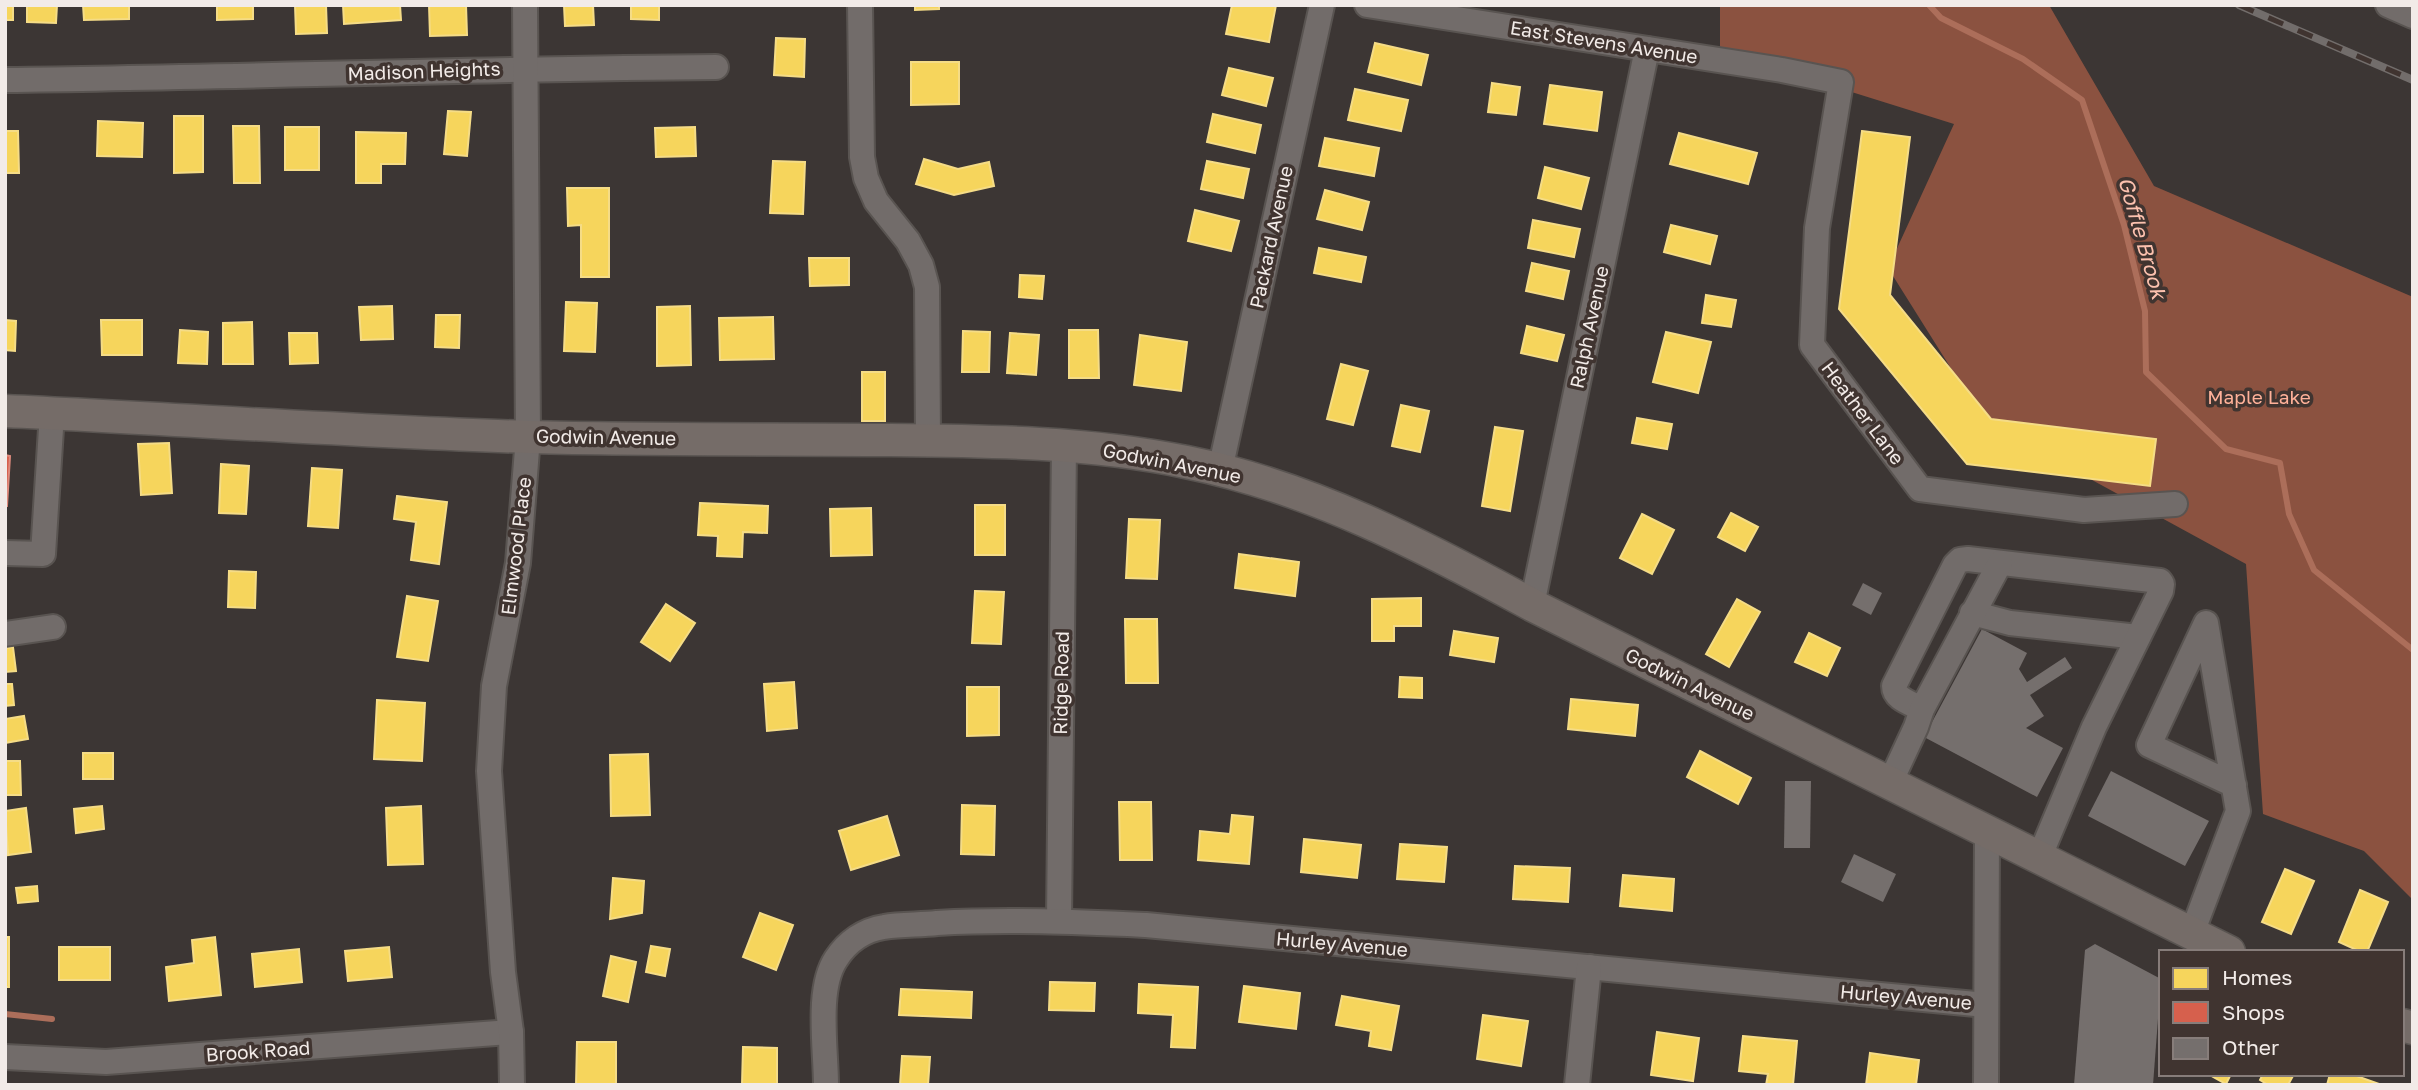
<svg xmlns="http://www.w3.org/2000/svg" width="2418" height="1090" viewBox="0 0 2418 1090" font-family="'Golos Text',sans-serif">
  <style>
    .forest { fill: #8b5240 }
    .homes { fill: #f6d55c; stroke: #f5dc86; stroke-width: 2 }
    .shops { fill: #d6604d; stroke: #de8a7c; stroke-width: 2 }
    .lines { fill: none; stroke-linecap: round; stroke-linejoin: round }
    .stream { stroke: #ac6e5a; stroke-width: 6 }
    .building { fill: #756f6d }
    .minor-casing { stroke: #595451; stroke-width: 28 }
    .major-casing { stroke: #595451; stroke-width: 35 }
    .minor { stroke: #726c6a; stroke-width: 24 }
    .major { stroke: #756c68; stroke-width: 32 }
    .rail-casing { stroke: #726d6b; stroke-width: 8 }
    .rail { stroke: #403430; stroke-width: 5; stroke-dasharray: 16; stroke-linecap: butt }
    .labels { text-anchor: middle; stroke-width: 7; stroke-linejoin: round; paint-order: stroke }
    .street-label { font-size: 19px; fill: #f2ebe8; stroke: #403430 }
    .park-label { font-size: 19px; fill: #ffb199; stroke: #403430 }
    .water-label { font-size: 21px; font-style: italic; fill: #fcc1ae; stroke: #403430 }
  </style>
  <rect width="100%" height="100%" fill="#3c3634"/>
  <polygon class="forest" points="1720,5 2049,5 2154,186 2413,297 2413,900 2364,851 2263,814 2246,564 1984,421 1888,268 1954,124 1720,51"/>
  <g class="homes">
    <rect x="5" y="5" width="8" height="15"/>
    <polygon points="27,5 57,5 56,23 27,22"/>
    <polygon points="83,5 129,5 129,19 84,20"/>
    <polygon points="217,5 253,5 253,19 217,20"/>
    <polygon points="295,5 326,5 327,33 296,34"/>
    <polygon points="343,5 400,5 401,20 344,24"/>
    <polygon points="429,5 466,5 467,35 430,36"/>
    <polygon points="564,5 593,5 594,25 565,26"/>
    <polygon points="631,5 659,5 659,20 631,19"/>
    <polygon points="915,5 939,5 939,9 915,10"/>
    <polygon points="1232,5 1276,5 1269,42 1226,34"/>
    <polygon points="776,38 805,39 804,77 774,75"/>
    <polygon points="1375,43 1428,55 1421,85 1368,72"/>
    <polygon points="911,62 959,62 959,104 911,105"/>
    <polygon points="1229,68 1273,78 1266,106 1222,95"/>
    <polygon points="1492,83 1520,87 1516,115 1488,112"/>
    <polygon points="1550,85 1602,92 1597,131 1544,124"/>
    <polygon points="1355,89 1408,100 1401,131 1348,120"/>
    <polygon points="448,111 471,112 467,156 444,154"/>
    <polygon points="1213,114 1261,125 1255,153 1207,142"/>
    <polygon points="174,116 203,116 203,172 174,173"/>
    <polygon points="98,121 143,123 142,157 97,156"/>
    <polygon points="233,126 259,126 260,183 234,183"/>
    <rect x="285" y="127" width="34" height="43"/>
    <polygon points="695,127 696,156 656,157 655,128"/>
    <polygon points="5,131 18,131 19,173 5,173"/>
    <polygon points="1862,131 1910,137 1890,295 1991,419 2156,439 2150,486 1967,464 1839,309"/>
    <polygon points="356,132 406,133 405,164 381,164 381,183 356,183"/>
    <polygon points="1679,133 1757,153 1748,184 1670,164"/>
    <polygon points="1325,138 1379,148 1374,176 1319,166"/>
    <polygon points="924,159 958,169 989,162 994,186 954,195 916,184"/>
    <polygon points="773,161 805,162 803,214 770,213"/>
    <polygon points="1207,161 1249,169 1243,198 1201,189"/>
    <polygon points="1545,167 1589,178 1581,209 1538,198"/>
    <polygon points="567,188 609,188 609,277 581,277 581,225 568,226"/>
    <polygon points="1325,190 1369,202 1362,230 1317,219"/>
    <polygon points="1195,210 1239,221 1231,251 1188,241"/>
    <polygon points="1533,220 1580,229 1574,257 1528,248"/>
    <polygon points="1671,225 1717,236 1710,264 1664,252"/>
    <polygon points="1319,248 1366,257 1361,282 1314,273"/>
    <polygon points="809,258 849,258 849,285 810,286"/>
    <polygon points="1532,263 1569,271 1563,299 1526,291"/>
    <polygon points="1020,275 1044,276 1042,299 1019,297"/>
    <polygon points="1706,295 1736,300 1731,327 1702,323"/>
    <polygon points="566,302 597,303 595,352 564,351"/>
    <polygon points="392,306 393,339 361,340 359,307"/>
    <polygon points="690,306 691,365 657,366 657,307"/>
    <polygon points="436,315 460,315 459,348 435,347"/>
    <polygon points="773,317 774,359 720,360 719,318"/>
    <polygon points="5,320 16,321 15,351 5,350"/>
    <polygon points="101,320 142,320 142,355 102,355"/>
    <polygon points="252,322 253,364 223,364 223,323"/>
    <polygon points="1527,326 1564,335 1557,361 1521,353"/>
    <polygon points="180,330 208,332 207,364 178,363"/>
    <polygon points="1069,330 1098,330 1099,378 1069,378"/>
    <polygon points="963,331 990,332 989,372 962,372"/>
    <polygon points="1666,332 1711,342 1698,393 1653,382"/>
    <polygon points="289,333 317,333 318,363 290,364"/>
    <polygon points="1010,333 1039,335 1036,375 1007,373"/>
    <polygon points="1140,335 1187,342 1181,391 1134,385"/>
    <polygon points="1341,364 1368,371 1353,425 1327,419"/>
    <rect x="862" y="372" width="23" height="49"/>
    <polygon points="1401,405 1429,411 1420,452 1392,446"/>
    <polygon points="1637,418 1672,424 1667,449 1632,443"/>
    <polygon points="1495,427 1523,431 1510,511 1482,506"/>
    <polygon points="169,443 172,493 141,495 138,444"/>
    <polygon points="221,464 249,466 246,514 219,513"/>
    <polygon points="312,468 342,470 338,528 308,526"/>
    <polygon points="397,496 447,502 439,564 411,560 416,522 394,519"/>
    <polygon points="700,503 768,506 767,533 743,532 742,557 717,556 718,536 698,535"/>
    <rect x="975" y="505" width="30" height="50"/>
    <polygon points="871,508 872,555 831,556 830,509"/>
    <polygon points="1731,513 1758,527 1745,551 1718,537"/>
    <polygon points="1642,514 1674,530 1652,574 1620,558"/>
    <polygon points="1129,519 1160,520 1157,579 1126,578"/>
    <polygon points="1239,554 1299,562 1295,596 1235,588"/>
    <polygon points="229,571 256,572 255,608 228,607"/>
    <polygon points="975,591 1004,592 1001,644 972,643"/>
    <polygon points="407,596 438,601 428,661 397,657"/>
    <polygon points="1421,598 1421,626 1394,626 1394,641 1372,641 1372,599"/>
    <polygon points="1737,599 1760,612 1729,667 1706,654"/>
    <polygon points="666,604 695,623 670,661 641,642"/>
    <polygon points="1125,619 1157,619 1158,683 1126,683"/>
    <polygon points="1454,631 1498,638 1494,662 1450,655"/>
    <polygon points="1809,633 1840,648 1827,676 1795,662"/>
    <polygon points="13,647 16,671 5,672 5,648"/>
    <polygon points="1400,677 1422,678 1422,698 1399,697"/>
    <polygon points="794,682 797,728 767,731 764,684"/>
    <polygon points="5,684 12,684 14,705 5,706"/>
    <polygon points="967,687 999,687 999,735 967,736"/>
    <polygon points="1571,699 1638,705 1635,736 1568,729"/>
    <polygon points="377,700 425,703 422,761 374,759"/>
    <polygon points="24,716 28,739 5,743 5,719"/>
    <polygon points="1700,751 1751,778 1738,804 1687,777"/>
    <rect x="83" y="753" width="30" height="26"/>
    <polygon points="648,754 650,815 611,816 610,755"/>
    <polygon points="5,761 20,761 21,795 5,795"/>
    <polygon points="1119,802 1151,802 1152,860 1120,860"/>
    <polygon points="962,805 995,806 994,855 961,854"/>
    <polygon points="102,806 104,829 76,833 74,809"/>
    <polygon points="421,806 423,864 388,865 386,808"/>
    <polygon points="26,808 31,852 8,855 5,811"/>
    <polygon points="1232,815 1253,817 1249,864 1198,860 1200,831 1230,834"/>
    <polygon points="887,816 899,855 851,870 839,831"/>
    <polygon points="1304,839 1361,845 1357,878 1301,872"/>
    <polygon points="1400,844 1447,847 1444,882 1397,879"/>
    <polygon points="1515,866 1570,868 1568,902 1513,899"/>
    <polygon points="2285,869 2314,881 2291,934 2262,922"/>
    <polygon points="1623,875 1674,879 1672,911 1620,906"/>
    <polygon points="613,878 644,881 642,913 610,919"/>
    <polygon points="37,886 38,901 18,903 16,888"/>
    <polygon points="2360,890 2388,902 2367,952 2361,952 2339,942"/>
    <polygon points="760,913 793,925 776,970 743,957"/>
    <rect x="5" y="937" width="4" height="50"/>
    <polygon points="215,937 221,995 169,1001 166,967 194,963 192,940"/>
    <polygon points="651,946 670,949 665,976 646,972"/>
    <rect x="59" y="947" width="51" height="33"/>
    <polygon points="389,947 392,977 348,981 345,951"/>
    <polygon points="299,949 302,982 255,987 252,954"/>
    <polygon points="611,956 636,962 628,1002 603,996"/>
    <polygon points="1050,982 1095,983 1094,1011 1049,1010"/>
    <polygon points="1139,984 1198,987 1195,1048 1171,1047 1173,1015 1138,1013"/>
    <polygon points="1244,986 1300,993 1296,1029 1239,1022"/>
    <polygon points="901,989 972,992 971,1018 899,1015"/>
    <polygon points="1342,996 1399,1006 1391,1050 1369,1046 1371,1031 1336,1025"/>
    <polygon points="1483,1015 1528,1021 1521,1066 1477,1059"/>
    <polygon points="1657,1032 1699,1038 1693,1081 1651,1075"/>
    <polygon points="1743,1036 1797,1041 1793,1085 1766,1085 1768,1074 1739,1071"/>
    <polygon points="577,1042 616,1042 616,1085 576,1085"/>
    <polygon points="743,1047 777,1048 777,1085 742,1085"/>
    <polygon points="1870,1053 1919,1060 1916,1085 1866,1085"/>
    <polygon points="902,1056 930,1057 928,1085 900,1085"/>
    <polygon points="2208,1074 2231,1074 2226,1084"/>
    <polygon points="2263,1074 2294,1074 2288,1085 2268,1085 2260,1080"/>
    <polygon points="2330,1074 2351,1074 2379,1084 2327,1085"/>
  </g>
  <polygon class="shops" points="5,455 10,456 7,506 5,506"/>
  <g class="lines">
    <g class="stream">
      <polyline points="1929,5 1941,18 2023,59 2082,100 2124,225 2145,311 2146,372 2226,449 2280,463 2289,514 2314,570 2413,650"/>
      <polyline points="5,1014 52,1019"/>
    </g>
  </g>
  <g class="building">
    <polygon points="1863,583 1882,593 1871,615 1852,605"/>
    <polygon points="1982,629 2027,653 2019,669 2027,682 2065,657 2072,668 2030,695 2044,716 2026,728 2063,748 2037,797 1924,737"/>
    <polygon points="2111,771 2209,821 2185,866 2088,816"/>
    <polygon points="1785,781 1811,781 1810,848 1784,848"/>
    <polygon points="1854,854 1896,874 1883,902 1841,882"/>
    <polygon points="2095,944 2161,979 2153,1085 2074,1085 2085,950"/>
  </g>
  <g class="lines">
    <g class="minor-casing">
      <g id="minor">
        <polyline points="860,5 862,157 866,178 876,201 908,241 921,265 927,287 928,441"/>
        <polyline points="1367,5 1782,70 1841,82 1817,228 1812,345 1920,489 2084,510 2175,504"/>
        <polyline points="2388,5 2413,16"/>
        <path d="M5 80C242 77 479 69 716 67"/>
        <polyline points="1220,470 1322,5"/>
        <polyline points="5,553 43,554 52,413"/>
        <polyline points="1532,605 1647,49"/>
        <polyline points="1972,613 2010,623 2138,637"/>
        <polyline points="5,634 53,627"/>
        <path d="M1922 709C1911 703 1894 699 1894 686L1955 565 1960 560 1968 559 2160 581 2162 584 2161 591 2094 727 2039 858"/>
        <polyline points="1890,783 1916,727 1922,709 2000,563"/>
        <polyline points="1059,921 1064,445"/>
        <polyline points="2192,933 2238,811 2206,623 2149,745 2234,785"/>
        <polyline points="5,1057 106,1062 511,1032"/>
        <polyline points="512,1085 511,1032 503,972 489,771 494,686 518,563 528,437 525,5"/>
        <path d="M826 1085C826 1049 816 989 836 959 847 942 864 930 884 927 901 924 920 925 937 923 1007 919 1076 922 1146 925L1986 1005"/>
        <polyline points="1577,1085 1589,967"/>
        <polyline points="1986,1085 1987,832"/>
      </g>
    </g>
    <g class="major-casing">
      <g id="major">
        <path d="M5 411C180 419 355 432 529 437 650 440 770 439 890 440 989 441 1089 442 1186 462 1310 487 1422 545 1532 605L2229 952"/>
        <polyline points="2402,1025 2413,1028"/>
      </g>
    </g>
    <use href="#minor" class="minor"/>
    <use href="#major" class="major"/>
    <g class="rail-casing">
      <polyline id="rail" points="2239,5 2413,80"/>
    </g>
    <use href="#rail" class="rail"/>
  </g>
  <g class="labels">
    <g class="street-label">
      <text transform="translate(1604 42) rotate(9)" y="7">East Stevens Avenue</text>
      <text transform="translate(424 71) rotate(-2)" y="7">Madison Heights</text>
      <text transform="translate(1271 237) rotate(-78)" y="7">Packard Avenue</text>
      <text transform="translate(1589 327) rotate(-78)" y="7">Ralph Avenue</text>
      <text transform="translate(1863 413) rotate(53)" y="7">Heather Lane</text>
      <text transform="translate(606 437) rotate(1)" y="7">Godwin Avenue</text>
      <text transform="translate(1172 463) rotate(11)" y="7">Godwin Avenue</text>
      <text transform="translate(516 546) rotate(-83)" y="7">Elmwood Place</text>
      <text transform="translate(1061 683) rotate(-89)" y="7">Ridge Road</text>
      <text transform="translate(1690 684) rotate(26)" y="7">Godwin Avenue</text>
      <text transform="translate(1342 944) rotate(5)" y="7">Hurley Avenue</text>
      <text transform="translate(1906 997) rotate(5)" y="7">Hurley Avenue</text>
      <text transform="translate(258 1051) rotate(-4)" y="7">Brook Road</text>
    </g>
    <g class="park-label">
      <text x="2259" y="404">Maple Lake</text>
    </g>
    <g class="water-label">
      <text transform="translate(2142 238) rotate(74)" y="7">Goffle Brook</text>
    </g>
  </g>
  <rect width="2418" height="1090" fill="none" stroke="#f2ebe8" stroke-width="14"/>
  <rect x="2159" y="950" width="245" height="126" fill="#403430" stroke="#877d7a" stroke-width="2"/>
  <rect x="2173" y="968" width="35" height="21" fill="#f6d55c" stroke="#877d7a" stroke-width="2"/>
  <text x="2222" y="985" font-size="21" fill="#f2ebe8">Homes</text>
  <rect x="2173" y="1002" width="35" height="21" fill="#d6604d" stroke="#877d7a" stroke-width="2"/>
  <text x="2222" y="1020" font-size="21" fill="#f2ebe8">Shops</text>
  <rect x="2173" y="1038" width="35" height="21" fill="#756f6d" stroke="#877d7a" stroke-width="2"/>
  <text x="2222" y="1055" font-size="21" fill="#f2ebe8">Other</text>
</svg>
